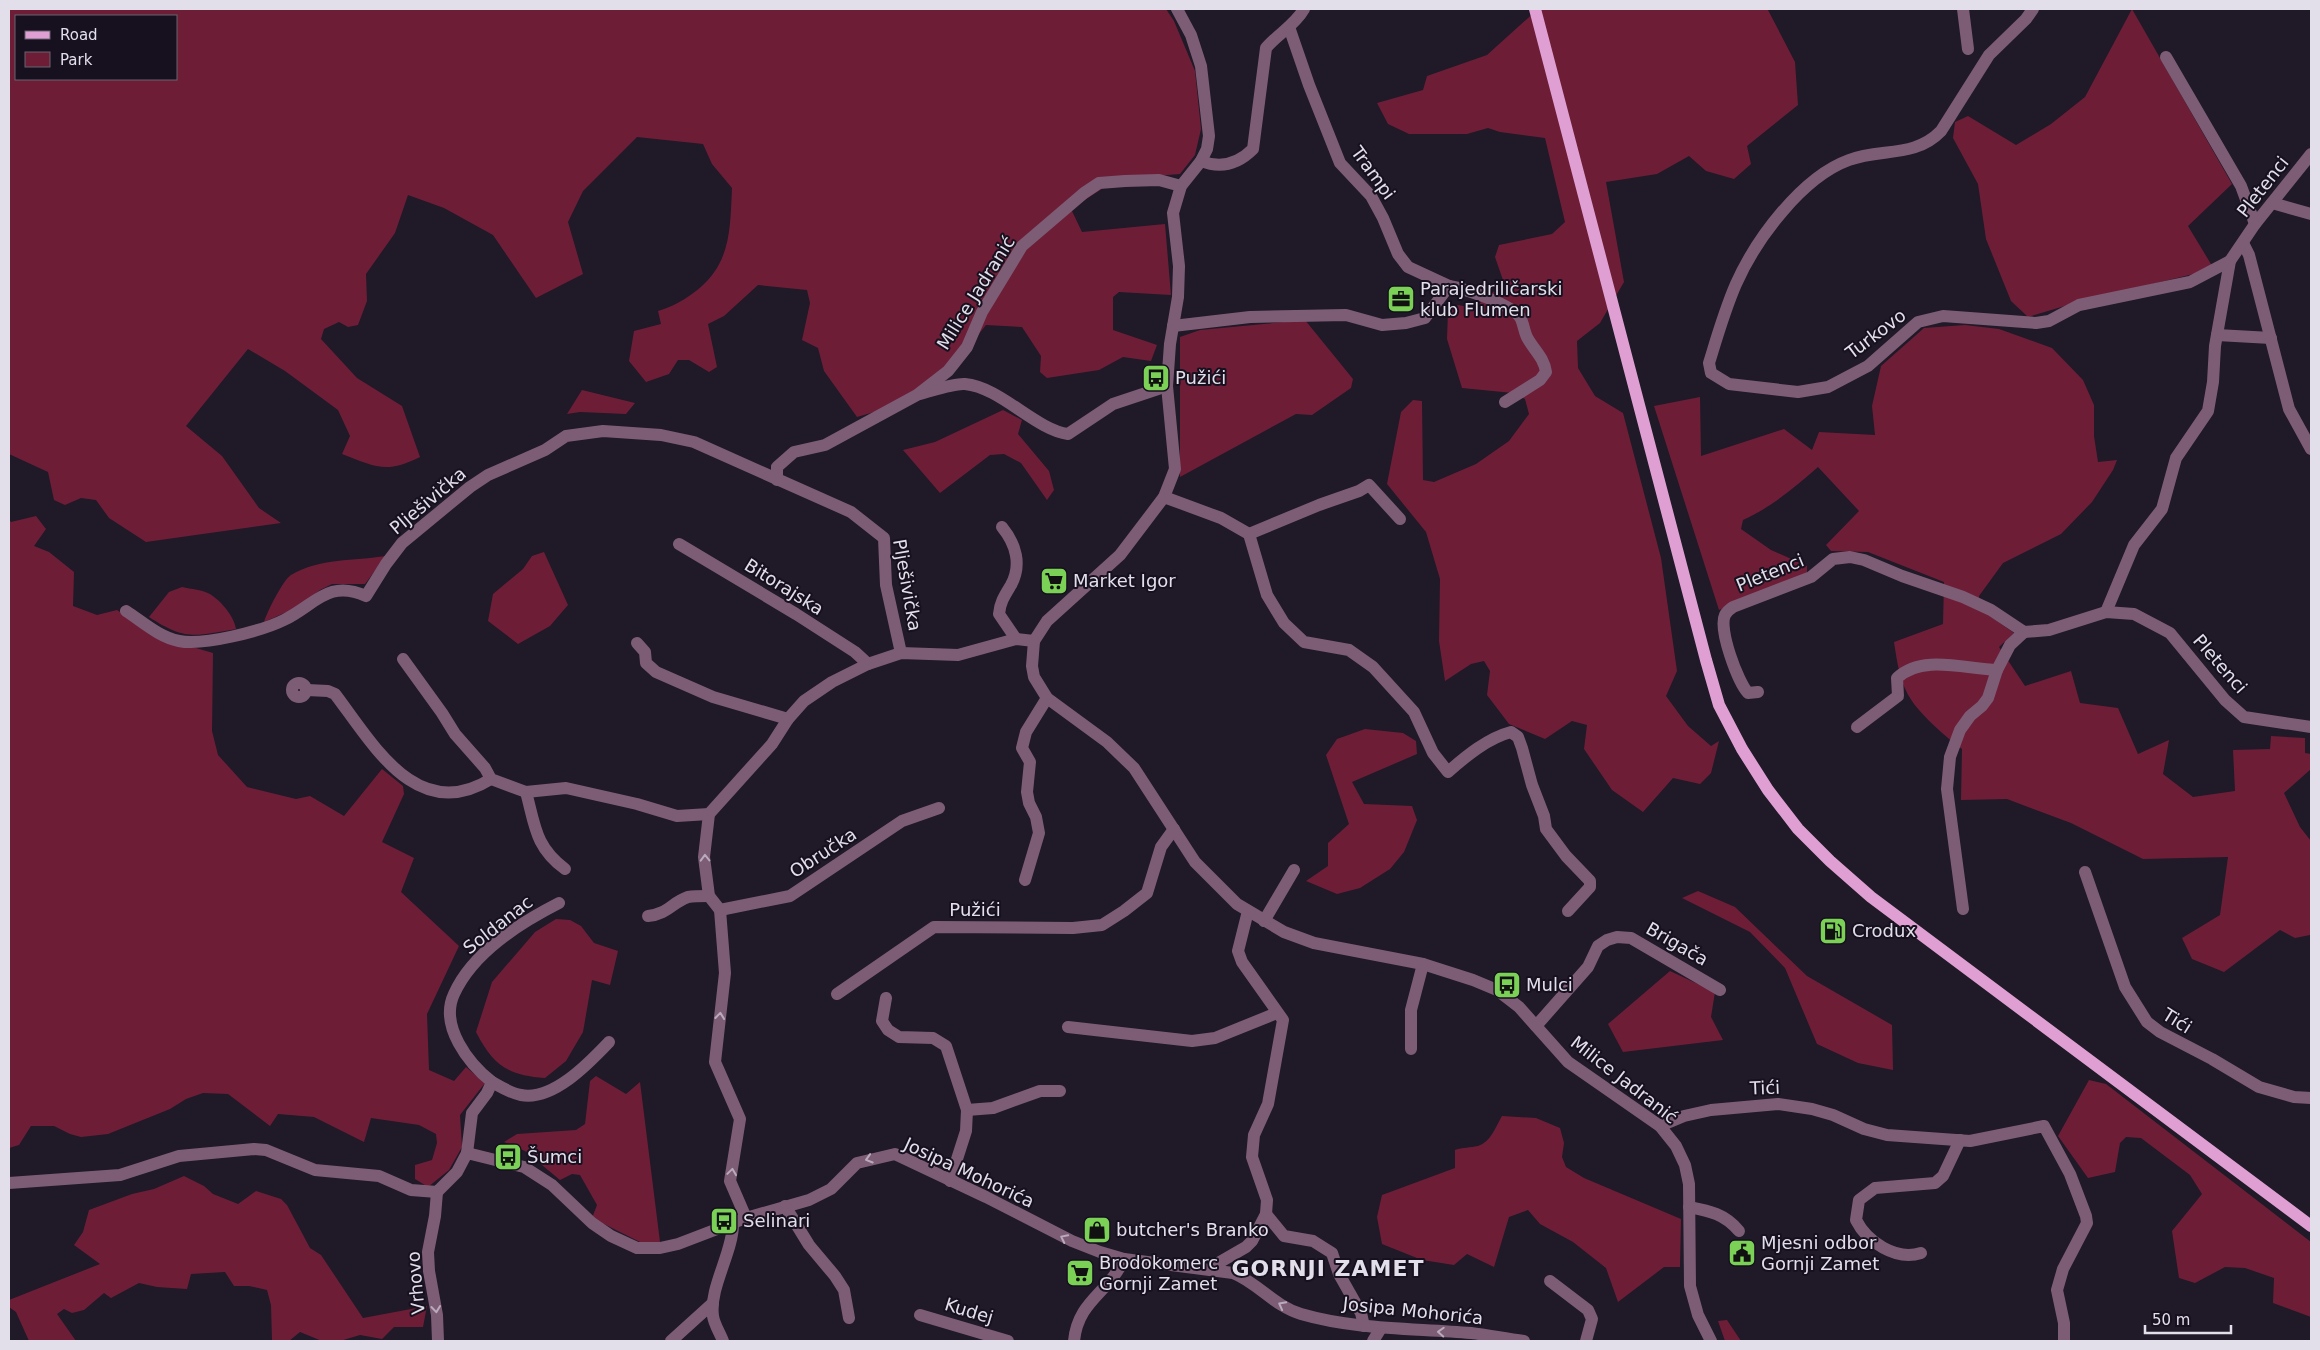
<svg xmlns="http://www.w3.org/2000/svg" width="2320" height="1350" viewBox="0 0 2320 1350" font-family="'DejaVu Sans',sans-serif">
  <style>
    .green { fill: #6d1e36; fill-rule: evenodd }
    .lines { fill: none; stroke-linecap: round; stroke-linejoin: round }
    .minor { stroke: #7d5d76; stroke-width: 12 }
    .major { stroke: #e09fd3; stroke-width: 12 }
    .oneway { stroke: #baabbc }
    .labels { text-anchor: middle; stroke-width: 4; stroke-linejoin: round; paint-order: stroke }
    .street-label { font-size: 18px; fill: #e3dfea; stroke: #16101f }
    .poi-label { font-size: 18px; fill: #e3dfea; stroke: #16101f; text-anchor: start }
    .district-label { font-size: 22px; font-weight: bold; letter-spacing: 1px; fill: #e3dfea; stroke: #16101f }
  </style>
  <rect width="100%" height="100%" fill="#1f1928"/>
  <g class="green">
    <path d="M9 9H1166L1174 21 1195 71 1201 129 1195 155 1180 174 1117 179 1071 209 1082 232 1165 224 1171 295 1119 292 1113 297V330L1157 345 1151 361 1123 357 1099 370 1047 378 1040 372 1041 356 1022 327 986 325 951 369 888 408 857 417 824 371 818 348 802 340 810 303 807 290 758 285 724 316 708 324 717 367 709 372 689 360H678L669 374 646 382 629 361 634 331 661 324 658 311C671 307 681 302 692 294 731 266 730 232 732 188L712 164 703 144 637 137 583 191 568 222 583 274 536 298 493 235 444 208 408 195 395 233 366 274 367 301 358 325 348 327 339 322 324 329 321 339 357 378 402 406 420 457C386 474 376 467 342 454L350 436 338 410 285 371 248 349 186 426 222 456 259 508 281 523 146 542 109 518 96 500 81 498 65 505 54 500 48 472 9 454ZM16 16H176V79H16Z"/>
    <polygon points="1538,9 1762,9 1768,10 1795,62 1798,105 1747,146 1751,164 1734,179 1706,171 1689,156 1657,174 1606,182 1624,282 1600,323 1577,341 1578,368 1595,396 1623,413 1661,558 1677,671 1666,696 1688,726 1711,746 1719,741 1711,773 1700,784 1673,778 1643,812 1612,790 1584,749 1587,725 1572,721 1545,739 1509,724 1487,695 1490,671 1484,661 1471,664 1445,681 1439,641 1440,579 1426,532 1387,484 1401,412 1413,400 1422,401 1423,480 1434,482 1476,464 1509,441 1529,414 1525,399 1513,393 1462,388 1447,339 1448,311 1458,305 1474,308 1504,283 1495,257 1499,245 1552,234 1565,222 1545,138 1500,132 1488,128 1467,134 1409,134 1388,124 1377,103 1423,90 1427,76 1487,55"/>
    <polygon points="2132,9 2232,184 2188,226 2214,269 2078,302 2028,317 2011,301 1986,239 1978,184 1953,138 1955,122 1968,116 2016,145 2051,124 2085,97"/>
    <polygon points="1305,320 1353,379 1351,388 1312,415 1296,414 1180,477 1180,337 1200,330"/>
    <path d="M1965 325 1999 329 2052 348 2083 380 2094 405V436L2098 462 2117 460 2113 470 2092 502 2061 534 2003 563 1979 596 1980 609 2014 633 1999 647 2025 686 2071 671 2080 703 2118 708 2138 754 2169 740 2163 774 2193 797 2235 791 2233 750 2270 749 2271 736 2305 738V753L2311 754V769L2284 793 2300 827 2311 841V937L2310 935 2295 938 2280 930 2224 972 2192 959 2182 938 2220 915 2228 857 2143 859 2071 823 2007 799 1961 800 1962 749C1947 738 1922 716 1912 701 1900 684 1897 662 1894 642L1943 624 1944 582 1868 552 1831 551 1826 545 1859 511 1818 467C1795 487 1772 507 1743 520L1741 529 1771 550 1807 566V573L1719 610 1654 406 1700 397 1701 456 1784 429 1812 450 1819 432 1875 435 1872 406 1881 366 1924 328Z"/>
    <polygon points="582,390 635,403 626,414 580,412 567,414"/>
    <polygon points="1003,410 1022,420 1018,434 1049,471 1054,490 1047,500 1021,463 1004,454 990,455 940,493 903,450 935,442"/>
    <polygon points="36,516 46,529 34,546 49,552 74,572 73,606 97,615 117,610 155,636 213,653 212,731 218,755 247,787 296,799 310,796 344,816 382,769 403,786 404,794 382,842 414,858 401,892 459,946 427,1014 429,1070 454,1081 466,1067 485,1083 460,1115 462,1147 449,1170 428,1187 415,1179 415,1165 432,1160 437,1143 436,1134 419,1125 371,1118 364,1142 314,1117 278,1114 270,1126 228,1094 203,1093 186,1099 170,1109 108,1134 81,1137 70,1134 54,1126 31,1126 19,1145 9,1148 9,519 11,522"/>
    <polygon points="544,552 568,605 550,626 518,644 488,621 493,594 523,569 532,556"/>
    <path d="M386 556 365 584H332L320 590 298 607 264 622C267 612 283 580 291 575 320 558 354 561 386 556Z"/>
    <path d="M182 587C191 589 203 590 210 594 221 601 234 616 236 629 194 636 186 641 149 617L169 592Z"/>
    <polygon points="1365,729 1403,733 1416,741 1417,754 1352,782 1364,804 1412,806 1417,820 1404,852 1390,869 1360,888 1337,894 1306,881 1328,866 1328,843 1349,824 1326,755 1337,739"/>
    <polygon points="1698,891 1735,907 1807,976 1892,1025 1893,1070 1858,1063 1817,1044 1785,968 1750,932 1682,898"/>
    <path d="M556 919 570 920 581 926 594 943 618 951 610 985 592 980 583 1032 566 1061 545 1078C507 1075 493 1065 476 1032L492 982 535 932Z"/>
    <polygon points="1670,971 1715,992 1711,1017 1723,1040 1623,1052 1608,1024"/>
    <polygon points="596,1076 626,1094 640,1082 660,1242 640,1242 592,1218 597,1205 580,1175 572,1174 560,1180 525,1151 504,1142 517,1134 576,1130 585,1124 590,1081"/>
    <polygon points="2089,1080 2106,1084 2311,1242 2311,1317 2273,1303 2274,1278 2245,1268 2225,1267 2195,1283 2179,1278 2172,1231 2202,1194 2190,1175 2141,1138 2126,1137 2120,1143 2115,1172 2088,1178 2058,1136"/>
    <path d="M1502 1116 1536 1118 1560 1128 1564 1143 1562 1157 1566 1167 1584 1178 1681 1219 1680 1267H1664L1618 1302 1606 1268 1573 1242 1540 1224 1528 1210 1509 1217 1494 1267 1467 1254 1454 1265 1422 1260 1382 1244 1377 1217 1382 1195 1455 1168V1150C1463 1147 1470 1148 1478 1146 1491 1142 1496 1126 1502 1116Z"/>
    <polygon points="184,1176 204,1186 213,1194 238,1204 256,1191 281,1199 287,1205 310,1248 321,1255 363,1318 427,1306 423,1327 394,1327 382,1339 360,1335 340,1341 322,1341 300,1332 289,1341 272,1340 271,1305 267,1290 249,1286 234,1286 225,1272 191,1274 187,1289 157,1287 139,1283 111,1298 104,1293 84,1310 72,1313 64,1309 57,1314 76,1341 29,1341 16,1312 9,1307 9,1300 100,1264 74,1245 83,1232 89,1210 132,1194 154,1189"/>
    <polygon points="1727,1320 1741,1341 1725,1341 1718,1321"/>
  </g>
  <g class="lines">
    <g class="minor">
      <polyline points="1177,9 1191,35 1201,66 1209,136 1207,149 1201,161 1181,186 1173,213 1179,266 1178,297 1170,344 1167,386 1175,469 1164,497 1120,555 1047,621 1034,641 1032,666 1034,677 1047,698 1107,742 1134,768 1195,862 1237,904 1284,932 1314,943 1423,964 1473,980 1497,990 1519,1007 1568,1062 1660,1126 1676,1146 1685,1165 1689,1184 1690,1286 1698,1315 1711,1341"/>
      <polyline points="1963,9 1968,49"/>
      <path d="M2033 9 2026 19 1989 55 1941 131C1915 158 1881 148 1849 160 1802 177 1756 239 1736 284 1725 309 1717 337 1709 363L1711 373 1729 384 1798 392 1828 387 1868 366 1918 322 1943 316 2036 323 2049 321 2079 305 2190 282 2230 261"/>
      <polyline points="1289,27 1309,85 1340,163 1371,196 1383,218 1398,254 1408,267 1449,286"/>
      <polyline points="2166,57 2241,186 2255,224"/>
      <path d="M1201 161C1221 169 1238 164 1253 149L1266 48C1278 34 1295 25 1304 9"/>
      <polyline points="2272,203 2311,214"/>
      <polyline points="2243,243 2249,255 2289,409 2311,449"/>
      <path d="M1173 326 1250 317 1346 315 1382 325 1406 323 1425 318 1449 286C1466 289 1510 304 1520 317 1524 324 1524 333 1528 339 1535 351 1544 358 1546 372L1540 380 1505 402"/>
      <polyline points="2217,335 2271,338"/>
      <path d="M920 394C932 391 954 383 965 384 1000 387 1036 430 1068 434L1113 404 1167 386"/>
      <polyline points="777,480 777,467 794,452 825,445 917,395 948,371 967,347 982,312 1022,246 1084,193 1099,183 1125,181 1159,180 1181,186"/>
      <path d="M1164 497 1221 518 1249 534 1267 595 1284 623 1304 642 1349 650 1373 667 1414 712 1433 753 1448 772C1466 756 1488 738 1511 732L1518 737 1522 748 1532 785 1544 816 1546 829 1566 856 1590 881V887L1568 911"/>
      <path d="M1002 527C1016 544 1022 565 1011 585 1005 595 1000 602 999 614L1016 639"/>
      <polyline points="1249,534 1319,505 1359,491 1369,485 1400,519"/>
      <polyline points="679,544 796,614 855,652 868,664"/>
      <path d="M126 611C143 622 159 637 179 641 203 646 262 631 284 620 315 605 328 579 366 596L386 564 402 543 470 487 488 475 545 450 566 436 603 431 661 435 694 442 851 512 884 538 886 585 901 653"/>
      <polyline points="2106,612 2134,545 2162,509 2176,458 2208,411 2213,382 2215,346 2230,261 2255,224 2311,154"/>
      <polyline points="637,643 645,652 646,663 656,672 713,697 788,719"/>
      <polyline points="403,659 442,713 455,734 485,768 491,779 526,792 566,788 637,804 677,816 709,814"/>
      <circle cx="299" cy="690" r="7"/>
      <path d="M307 690 328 691 335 694C373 744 417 825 491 779"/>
      <path d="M1758 692 1748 693C1738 682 1718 629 1725 615 1726 613 1730 609 1733 607L1811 577 1833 559 1850 557 1864 560 1902 576 1963 597 1991 610 2024 632 2049 630 2106 612 2134 614 2170 633 2225 700 2244 717 2311 727"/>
      <path d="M1857 727 1898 696 1897 678C1922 654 1965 669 1997 670"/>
      <path d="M526 792C535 825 535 847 565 869"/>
      <polyline points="2085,872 2125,987 2147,1022 2160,1032 2212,1059 2259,1087 2294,1097 2311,1098"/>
      <polyline points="1025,880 1039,833 1036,817 1029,803 1027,792 1030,762 1022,748 1026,732 1047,698"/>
      <polyline points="1963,909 1947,789 1950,757 1960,730 1970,716 1982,706 1988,698 1997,670 2010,645 2024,632"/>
      <polyline points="720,910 790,896 902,821 939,808"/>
      <path d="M648 916C668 914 671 903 688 897 694 896 702 896 709 896"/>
      <polyline points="1264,921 1294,870"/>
      <polyline points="837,994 934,927 1073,928 1102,925 1124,911 1147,893 1161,847 1174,829"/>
      <polyline points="886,998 882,1021 888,1030 899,1037 933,1038 946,1046 967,1110 966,1131 950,1181"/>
      <polyline points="1536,1026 1588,967 1598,946 1607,940 1617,937 1631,938 1720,990"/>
      <polyline points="1068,1027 1192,1041 1215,1038 1277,1013"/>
      <polyline points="1411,1049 1411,1010 1423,964"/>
      <path d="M492 1082C501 1087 510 1093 521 1095 553 1101 589 1063 609 1042"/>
      <polyline points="967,1110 993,1108 1040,1091 1060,1091"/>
      <polyline points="1660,1126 1684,1116 1711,1110 1778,1104 1812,1109 1833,1115 1864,1129 1887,1135 1970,1141 2044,1126 2070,1174 2086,1216 2087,1223 2063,1269 2057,1290 2064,1323 2064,1341"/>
      <path d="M467 1153 472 1113 487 1093 492 1082C469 1064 439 1026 454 994 473 952 520 923 559 903"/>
      <path d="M9 1183 120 1175 179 1156 254 1149 266 1150 315 1170 379 1176 411 1190 437 1192 457 1172 467 1153 524 1167 552 1185 592 1223 611 1236 637 1248H660L678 1244 746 1218 809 1200 831 1189 857 1163 895 1154 986 1197 1072 1241 1100 1252 1124 1259 1233 1273C1258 1283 1274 1306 1301 1314 1356 1330 1414 1328 1471 1333 1489 1335 1506 1339 1524 1341"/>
      <polyline points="437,1192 435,1216 428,1252 429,1271 437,1315 438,1341"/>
      <polyline points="785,1206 809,1245 835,1276 844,1290 849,1318"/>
      <path d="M1689 1207C1710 1211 1725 1214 1739 1231"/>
      <polyline points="1266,1214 1284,1236 1313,1241 1332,1253 1339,1274 1361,1313 1364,1326"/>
      <polyline points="746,1218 730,1181 740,1119 715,1062 725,973 720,910 709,896 704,857 709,814 772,744 788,719 804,701 832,682 868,664 901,653 958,655 1016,639 1034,641"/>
      <path d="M1921 1253C1896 1261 1867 1242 1856 1220L1859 1200 1875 1188 1935 1183 1943 1176 1960 1140"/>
      <polyline points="1215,1270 1220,1262 1246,1247 1252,1241 1266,1214 1267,1200 1252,1157 1254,1135 1268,1104 1283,1020 1242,962 1238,951 1248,911"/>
      <polyline points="1550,1281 1588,1310 1592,1319 1586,1341"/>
      <polyline points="920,1315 1008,1341"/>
      <polyline points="671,1341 713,1303"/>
      <path d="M723 1341C720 1333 714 1324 713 1316 709 1288 733 1252 733 1224"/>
      <path d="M1074 1341C1078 1300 1109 1293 1124 1259"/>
      <polyline points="1373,1341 1381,1328"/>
    </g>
    <polyline class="major" points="1535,9 1706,660 1719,705 1742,749 1768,790 1798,829 1830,861 1871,897 2311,1226"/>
  </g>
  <defs><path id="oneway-chevron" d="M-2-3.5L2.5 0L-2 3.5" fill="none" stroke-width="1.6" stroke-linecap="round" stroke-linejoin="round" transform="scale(1.25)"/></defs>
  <g class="oneway">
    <use href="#oneway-chevron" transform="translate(705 858) rotate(-91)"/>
    <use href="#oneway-chevron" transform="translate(720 1016) rotate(-84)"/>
    <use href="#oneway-chevron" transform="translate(869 1159) rotate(163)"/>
    <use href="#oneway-chevron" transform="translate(732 1172) rotate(-82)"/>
    <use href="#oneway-chevron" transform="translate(1064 1238) rotate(-154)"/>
    <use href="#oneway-chevron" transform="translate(1282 1305) rotate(-152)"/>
    <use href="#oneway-chevron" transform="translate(436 1309) rotate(84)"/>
    <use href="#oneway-chevron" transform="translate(1441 1332) rotate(-177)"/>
  </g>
  <defs>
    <g id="office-square" transform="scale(1.4375)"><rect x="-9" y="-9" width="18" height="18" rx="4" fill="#7bd156" stroke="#16101f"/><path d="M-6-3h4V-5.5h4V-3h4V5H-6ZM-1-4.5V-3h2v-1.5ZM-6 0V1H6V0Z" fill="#111"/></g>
    <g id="bus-square" transform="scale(1.4375)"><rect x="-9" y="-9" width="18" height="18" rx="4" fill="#7bd156" stroke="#16101f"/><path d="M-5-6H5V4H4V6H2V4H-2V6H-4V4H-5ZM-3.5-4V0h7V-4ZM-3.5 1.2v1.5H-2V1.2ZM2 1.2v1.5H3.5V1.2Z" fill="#111"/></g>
    <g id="supermarket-square" transform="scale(1.4375)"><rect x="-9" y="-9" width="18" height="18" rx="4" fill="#7bd156" stroke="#16101f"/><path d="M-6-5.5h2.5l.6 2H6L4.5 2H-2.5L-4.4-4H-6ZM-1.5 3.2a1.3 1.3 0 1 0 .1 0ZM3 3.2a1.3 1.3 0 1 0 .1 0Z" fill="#111"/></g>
    <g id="fuel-square" transform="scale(1.4375)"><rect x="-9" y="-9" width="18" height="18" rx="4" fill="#7bd156" stroke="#16101f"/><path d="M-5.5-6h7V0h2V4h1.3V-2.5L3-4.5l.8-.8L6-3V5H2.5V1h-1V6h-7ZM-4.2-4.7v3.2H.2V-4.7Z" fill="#111"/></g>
    <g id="shop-square" transform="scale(1.4375)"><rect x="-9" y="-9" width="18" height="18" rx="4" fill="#7bd156" stroke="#16101f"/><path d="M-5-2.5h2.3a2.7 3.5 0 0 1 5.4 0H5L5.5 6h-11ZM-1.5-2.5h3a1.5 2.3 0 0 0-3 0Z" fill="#111"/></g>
    <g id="civic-square" transform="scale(1.4375)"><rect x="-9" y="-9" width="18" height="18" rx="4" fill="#7bd156" stroke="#16101f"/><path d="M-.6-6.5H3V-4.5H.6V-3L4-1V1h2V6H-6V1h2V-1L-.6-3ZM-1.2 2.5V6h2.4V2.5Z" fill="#111"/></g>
  </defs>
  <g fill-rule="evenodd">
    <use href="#office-square" x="1401" y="299"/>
    <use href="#bus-square" x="1156" y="378"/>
    <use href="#supermarket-square" x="1054" y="581"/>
    <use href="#fuel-square" x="1833" y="931"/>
    <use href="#bus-square" x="1507" y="985"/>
    <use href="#bus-square" x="508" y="1157"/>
    <use href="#bus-square" x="724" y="1221"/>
    <use href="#shop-square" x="1097" y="1230"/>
    <use href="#civic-square" x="1742" y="1253"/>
    <use href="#supermarket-square" x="1080" y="1273"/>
  </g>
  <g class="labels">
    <g class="street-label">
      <text transform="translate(1373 173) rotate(54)" y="6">Trampi</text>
      <text transform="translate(2263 187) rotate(-52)" y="6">Pletenci</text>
      <text transform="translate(976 293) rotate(-58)" y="6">Milice Jadranić</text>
      <text transform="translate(1876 334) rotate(-37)" y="6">Turkovo</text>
      <text transform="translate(428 501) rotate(-40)" y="6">Plješivička</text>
      <text transform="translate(1770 573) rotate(-22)" y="6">Pletenci</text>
      <text transform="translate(907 585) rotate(80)" y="6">Plješivička</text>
      <text transform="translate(784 587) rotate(32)" y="6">Bitorajska</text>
      <text transform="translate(2220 664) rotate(49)" y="6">Pletenci</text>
      <text transform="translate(823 853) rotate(-33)" y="6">Obručka</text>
      <text x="975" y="916">Pužići</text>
      <text transform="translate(498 925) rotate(-38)" y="6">Soldanac</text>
      <text transform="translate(1677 944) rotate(30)" y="6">Brigača</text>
      <text transform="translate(2177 1021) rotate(32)" y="6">Tići</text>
      <text transform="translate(1624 1080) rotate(38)" y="6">Milice Jadranić</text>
      <text transform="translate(1765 1088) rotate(-2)" y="6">Tići</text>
      <text transform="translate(969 1173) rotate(25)" y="6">Josipa Mohorića</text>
      <text transform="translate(416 1283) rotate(-95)" y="6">Vrhovo</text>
      <text transform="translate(969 1311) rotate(17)" y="6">Kudej</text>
      <text transform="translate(1413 1311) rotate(6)" y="6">Josipa Mohorića</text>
    </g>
    <g class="poi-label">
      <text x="1420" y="295">Parajedriličarski<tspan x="1420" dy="21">klub Flumen</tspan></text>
      <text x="1175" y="384">Pužići</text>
      <text x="1073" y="587">Market Igor</text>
      <text x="1852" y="937">Crodux</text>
      <text x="1526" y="991">Mulci</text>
      <text x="527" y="1163">Šumci</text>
      <text x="743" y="1227">Selinari</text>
      <text x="1116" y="1236">butcher's Branko</text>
      <text x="1761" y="1249">Mjesni odbor<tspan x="1761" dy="21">Gornji Zamet</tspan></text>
      <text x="1099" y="1269">Brodokomerc<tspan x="1099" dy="21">Gornji Zamet</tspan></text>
    </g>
    <g class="district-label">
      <text x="1328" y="1276">GORNJI ZAMET</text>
    </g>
  </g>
  <rect width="2320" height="1350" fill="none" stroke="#e3dfea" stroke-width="20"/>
  <rect x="15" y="15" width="162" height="65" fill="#16101f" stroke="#686370"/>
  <rect x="25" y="31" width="25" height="8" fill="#e09fd3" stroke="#686370"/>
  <text x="60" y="40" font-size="15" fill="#e3dfea">Road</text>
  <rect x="25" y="52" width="25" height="15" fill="#6d1e36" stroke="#686370"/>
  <text x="60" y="65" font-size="15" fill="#e3dfea">Park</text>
  <path d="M2145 1325v8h86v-8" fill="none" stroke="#e3dfea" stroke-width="2.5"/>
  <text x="2152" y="1325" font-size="15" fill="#e3dfea" stroke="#16101f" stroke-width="4" paint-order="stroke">50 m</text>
</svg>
